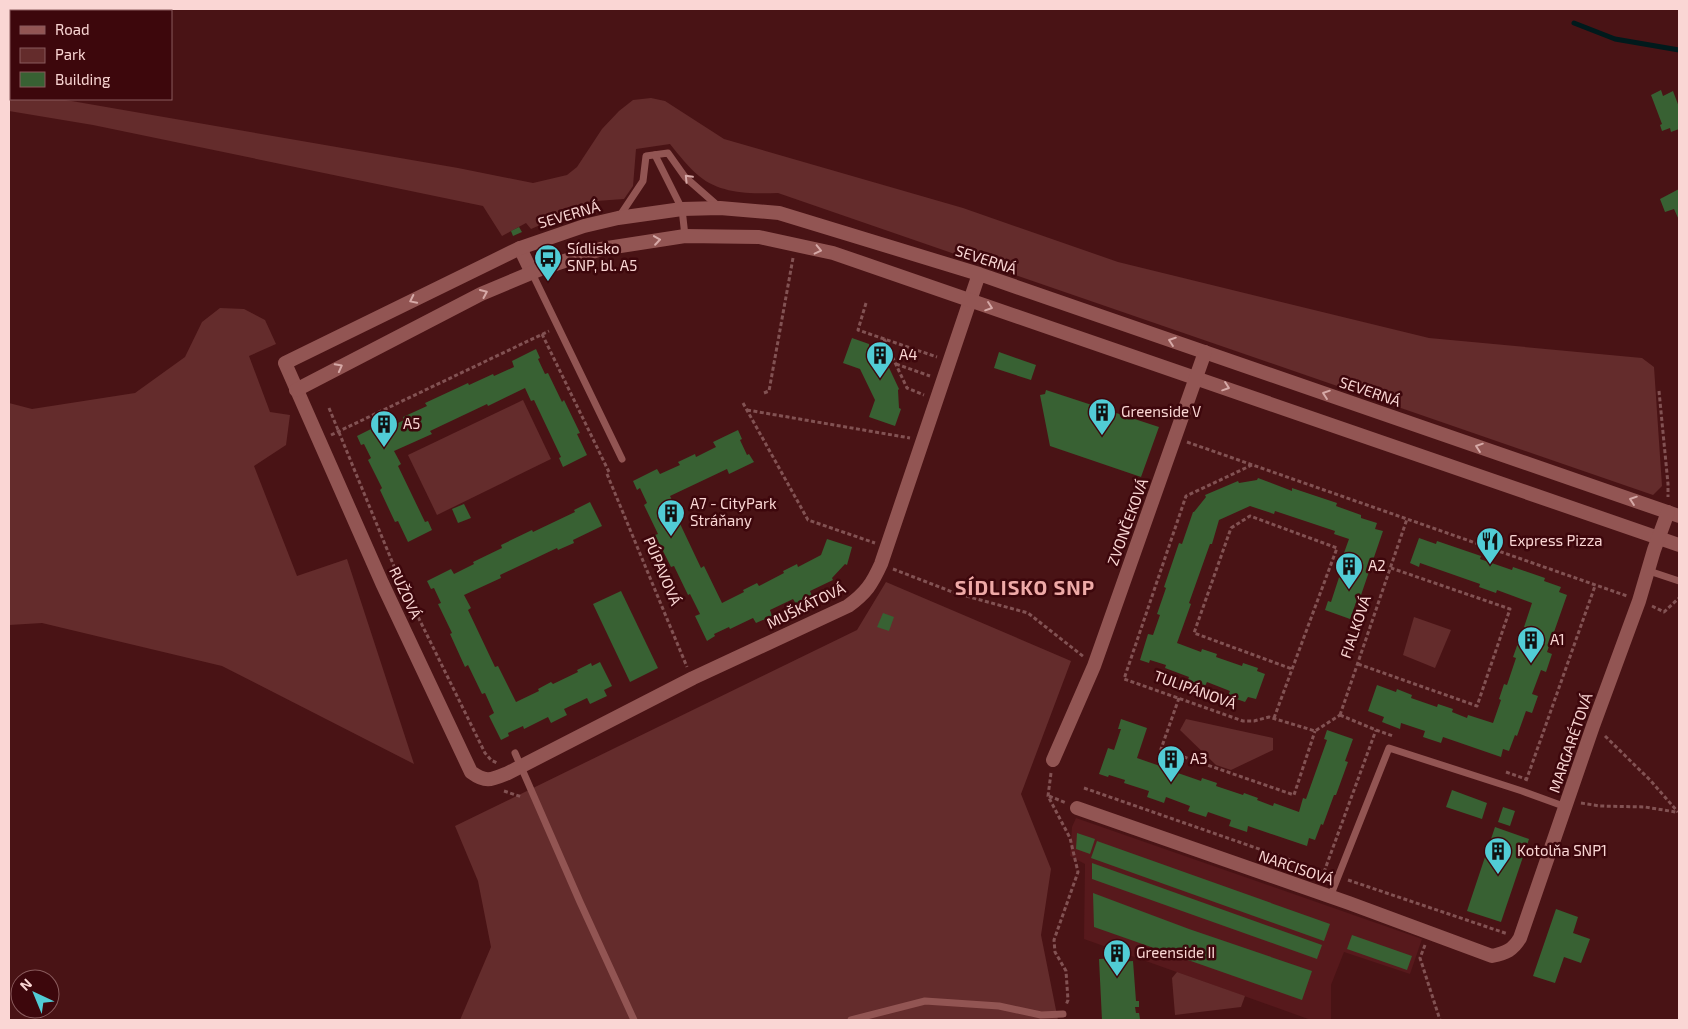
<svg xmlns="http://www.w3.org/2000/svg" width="1688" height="1029" viewBox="0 0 1688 1029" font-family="'Exo 2',sans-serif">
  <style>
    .built { fill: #57191c }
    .green { fill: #642c2c }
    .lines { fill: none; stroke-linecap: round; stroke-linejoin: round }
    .stream { stroke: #001a1c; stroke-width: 5 }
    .building { fill: #386133 }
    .path { stroke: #825253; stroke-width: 3; stroke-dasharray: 4 2.5; stroke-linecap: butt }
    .service { stroke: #925553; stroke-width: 7 }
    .minor { stroke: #925553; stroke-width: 14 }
    .oneway { stroke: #d6a9a7 }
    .labels { text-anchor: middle; stroke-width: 5; stroke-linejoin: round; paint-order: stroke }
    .street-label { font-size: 15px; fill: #fad6d4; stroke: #3d070c }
    .poi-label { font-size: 15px; fill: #fad6d4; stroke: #3d070c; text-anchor: start }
    .district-label { font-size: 20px; font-weight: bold; letter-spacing: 1px; fill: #efaaa7; stroke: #3d070c }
  </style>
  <rect width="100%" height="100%" fill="#491315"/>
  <polygon class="built" points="1076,818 1422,939 1410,974 1344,952 1331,985 1331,1020 1311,1020 1084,939 1085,864 1070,856 1072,827"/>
  <g class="green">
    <path d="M9 89 11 90V99H60L458 168 533 183 567 175 577 167 602 129 619 111 633 100 651 98 665 101 724 139 963 208 1118 262 1429 338 1642 358 1654 367 1662 486 1653 495 778 193C752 194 720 194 699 176 688 167 679 155 670 144L636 149 633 186 624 199 596 201 531 229 526 223 502 236 483 206 93 125 9 111Z"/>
    <polygon points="220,308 244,309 265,320 276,344 249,356 270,412 290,415 286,445 254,466 297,576 347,559 414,764 222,666 42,623 9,625 9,403 32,409 135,393 185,357 202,322"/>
    <polygon points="523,400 551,459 437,515 408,455"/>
    <polygon points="886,582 1071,661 1021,794 1051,869 1041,935 1058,1020 460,1020 491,947 478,881 455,826 857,630"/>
    <polygon points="1414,617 1451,630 1435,668 1403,655"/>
    <polygon points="1186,719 1273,738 1273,750 1231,770 1216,765 1180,730"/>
    <polygon points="1177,972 1245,996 1241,1007 1175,1015 1172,978"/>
  </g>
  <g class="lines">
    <polyline class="stream" points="1574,23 1615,39 1679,50"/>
  </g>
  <g class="building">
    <polygon points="1661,90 1663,96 1673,91 1679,107 1679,129 1671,132 1670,128 1662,131 1660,125 1662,124 1651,95"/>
    <polygon points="1679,189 1679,220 1674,209 1665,212 1660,199"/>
    <polygon points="519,227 522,232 513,236 511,231"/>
    <polygon points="852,338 869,344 869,346 882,357 884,357 899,389 898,390 899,408 901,409 895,426 869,417 875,400 860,369 843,363"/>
    <polygon points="536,349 540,358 538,359 545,374 548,373 562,402 564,400 580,433 577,434 587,455 563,467 559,458 561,457 534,400 531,401 525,388 488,406 487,404 430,431 432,434 394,451 401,464 398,466 425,522 428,521 432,530 408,542 398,521 395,522 380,490 382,488 368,460 371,458 364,444 361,445 357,436 381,424 384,430 404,420 403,417 427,406 425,403 468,383 469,385 493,374 494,376 514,367 512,361"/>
    <polygon points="999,352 1036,365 1031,380 994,368"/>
    <polygon points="1046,390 1159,427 1141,477 1050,446 1040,395 1045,394"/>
    <polygon points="738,430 742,439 740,440 747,455 749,454 754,462 729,474 727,469 670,496 677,510 674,511 701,568 704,566 722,603 744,592 743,590 757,583 759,586 784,573 783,571 797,564 798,567 821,555 827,539 852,547 847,565 845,564 832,578 833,580 810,591 812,596 796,604 793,599 770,610 772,616 756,623 753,618 730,629 729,627 714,634 715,636 707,641 695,616 700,614 690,594 688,595 674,566 671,567 655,535 658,534 644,505 647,503 640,488 637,490 633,481 657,469 660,474 680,465 678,462 695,454 696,457 716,447 713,442"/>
    <polygon points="1258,478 1292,491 1292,488 1337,503 1336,506 1361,515 1361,518 1377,523 1375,529 1383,531 1360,598 1358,597 1350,619 1325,610 1328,601 1331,602 1343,565 1340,564 1349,539 1334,534 1335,531 1275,511 1274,514 1250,506 1219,520 1212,544 1210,544 1189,603 1191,604 1177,643 1201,652 1202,649 1217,654 1216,657 1242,666 1243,663 1258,668 1257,671 1265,674 1256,699 1248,697 1245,702 1228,696 1230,691 1207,682 1204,688 1187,682 1189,677 1165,668 1166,665 1150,660 1149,663 1140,660 1148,634 1153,635 1160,615 1157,614 1166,588 1164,587 1179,543 1182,544 1193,512 1194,512 1206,497 1205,495 1238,481 1239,483 1257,480"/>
    <polygon points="590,502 602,526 573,540 574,543 558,550 557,548 500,575 501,578 464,595 471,608 468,610 495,667 498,666 516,702 539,691 538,689 551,682 553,684 578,672 577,670 591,663 592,666 600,662 612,686 604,690 607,696 590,704 587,698 564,709 567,715 551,723 548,717 524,729 523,726 508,733 509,736 501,740 489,716 494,713 485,693 482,694 468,665 465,667 450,634 452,633 438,604 441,603 434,588 431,589 427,581 451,569 454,574 474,564 473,562 502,548 501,545 532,530 533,532 575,512 574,510"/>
    <polygon points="464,504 471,518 458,523 452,509"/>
    <polygon points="1419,538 1436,544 1437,541 1481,556 1480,559 1509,569 1512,570 1513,567 1545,578 1544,581 1561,587 1559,592 1567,595 1547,652 1552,654 1546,672 1541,670 1532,694 1538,696 1532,713 1526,711 1517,736 1515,735 1509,751 1503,749 1501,757 1443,737 1441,743 1423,737 1425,731 1401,723 1400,729 1382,722 1384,717 1368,711 1377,685 1396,692 1397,689 1412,695 1411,698 1437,707 1438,704 1453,709 1452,712 1467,718 1468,715 1493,723 1501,700 1499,699 1504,684 1507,685 1516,658 1513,657 1518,643 1521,644 1526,628 1524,627 1532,603 1497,590 1496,593 1479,587 1480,584 1420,563 1419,567 1410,563"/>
    <polygon points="621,591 658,668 630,682 593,604"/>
    <polygon points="883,613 894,617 889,631 877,627"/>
    <polygon points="1121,719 1147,728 1137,758 1160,766 1161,764 1176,769 1175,772 1201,781 1202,778 1217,783 1216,786 1243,795 1244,793 1258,798 1257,800 1273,806 1274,803 1299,812 1303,798 1306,799 1327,740 1324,739 1327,730 1353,739 1345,761 1348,762 1336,795 1334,795 1323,825 1321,824 1315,840 1309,838 1307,846 1248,826 1247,832 1229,826 1231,820 1208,812 1206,817 1188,811 1190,806 1166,797 1164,803 1147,797 1149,791 1124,783 1125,780 1109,775 1108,777 1099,774 1108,748 1114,750 1121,729 1118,729"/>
    <polygon points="1452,790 1487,803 1482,819 1446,807"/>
    <polygon points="1503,807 1515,811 1510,826 1498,822"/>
    <polygon points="1495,827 1529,839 1501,922 1467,911"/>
    <polygon points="1077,833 1095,839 1090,854 1076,849"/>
    <polygon points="1097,841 1330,924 1324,941 1091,858"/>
    <polygon points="1092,863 1322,945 1317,959 1092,879"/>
    <polygon points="1093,893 1189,929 1312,971 1302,1000 1094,927"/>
    <polygon points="1556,909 1578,917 1573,933 1590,939 1581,963 1564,957 1555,983 1533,976"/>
    <polygon points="1352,935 1412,956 1407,970 1347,949"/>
    <polygon points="1116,958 1116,962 1133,961 1136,1001 1139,1001 1139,1007 1135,1007 1136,1013 1139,1013 1140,1019 1102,1020 1099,959"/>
  </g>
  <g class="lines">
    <g class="path">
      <polyline points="866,303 858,330 937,357"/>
      <polyline points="542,334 609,472"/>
      <polyline points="884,339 907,388 924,395"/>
      <polyline points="896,364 930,376"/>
      <polyline points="1659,391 1668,484 1668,497"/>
      <polyline points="764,393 769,391 793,258"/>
      <polyline points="743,403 808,520 875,543"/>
      <polyline points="329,408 398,576 485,753 491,760 497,763"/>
      <polyline points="747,410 910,438"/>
      <polyline points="331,435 549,331"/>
      <polyline points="1187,442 1627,596"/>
      <polyline points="1252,465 1186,496 1124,679 1243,721 1254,721 1269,717 1315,731 1340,715"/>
      <polyline points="607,474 687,667"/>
      <polyline points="893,569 955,593 1028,613 1084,657"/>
      <polyline points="1652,606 1664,612 1679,598"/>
      <polyline points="1358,664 1477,706 1510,609 1391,568"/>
      <polyline points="1179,698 1161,749 1294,795 1315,731"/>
      <polyline points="1340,715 1407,519"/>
      <polyline points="1340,715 1376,730 1393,736"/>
      <polyline points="1274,718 1337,548 1250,516 1231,528 1194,633 1292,669"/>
      <polyline points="1605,736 1650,780 1678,812"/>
      <polyline points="1506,772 1526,779"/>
      <polyline points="1051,773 1048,796 1070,838 1078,872 1054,940 1055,952 1066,971 1068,1000 1066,1005"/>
      <polyline points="1526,781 1595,586"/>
      <polyline points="1084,788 1328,873"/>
      <polyline points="504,791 522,797"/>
      <polyline points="1049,796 1066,803"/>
      <polyline points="1581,803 1600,806 1645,807 1676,812"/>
      <polyline points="1324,872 1376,730"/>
      <polyline points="1348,880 1508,934"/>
      <polyline points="1425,945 1420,958 1440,1020"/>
    </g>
    <g class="service">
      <polyline points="655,155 682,209 685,236"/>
      <polyline points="619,217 643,181 646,156 668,153 685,177 718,206"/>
      <polyline points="532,273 622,459"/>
      <polyline points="1649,571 1679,581"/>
      <polyline points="515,753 580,902 634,1020"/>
      <polyline points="1330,897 1389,748 1522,791 1566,807"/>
      <polyline points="851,1020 925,1001 999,1006 1041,1015 1063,1014"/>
    </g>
    <g class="minor">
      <polyline points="520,248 532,273"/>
      <path d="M979 274 881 564C872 584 866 593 848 606L693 678 508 773C491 780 486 783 471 772L382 583 285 363 520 248 584 226 618 218 682 209 720 208 779 213 979 274 1679 516"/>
      <polyline points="296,390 481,294 543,268 601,249 685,236 759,237 833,253 1679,545"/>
      <polyline points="1053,760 1094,666 1205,352"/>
      <path d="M1077 808 1349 903 1492 956C1506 953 1513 950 1520 938L1593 726 1639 601 1654 550 1668 512"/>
    </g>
  </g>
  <defs><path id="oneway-chevron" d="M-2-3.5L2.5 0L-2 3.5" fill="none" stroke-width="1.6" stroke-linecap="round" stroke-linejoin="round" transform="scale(1.25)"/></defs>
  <g class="oneway">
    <use href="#oneway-chevron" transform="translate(688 178) rotate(-134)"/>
    <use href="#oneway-chevron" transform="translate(657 240) rotate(-8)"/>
    <use href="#oneway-chevron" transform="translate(818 250) rotate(13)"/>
    <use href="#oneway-chevron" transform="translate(484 293) rotate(-24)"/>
    <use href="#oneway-chevron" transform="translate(413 300) rotate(154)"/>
    <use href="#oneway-chevron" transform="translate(989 307) rotate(19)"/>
    <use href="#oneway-chevron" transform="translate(1172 341) rotate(-161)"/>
    <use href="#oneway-chevron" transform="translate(339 367) rotate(-28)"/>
    <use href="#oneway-chevron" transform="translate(1226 387) rotate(19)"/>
    <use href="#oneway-chevron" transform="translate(1326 394) rotate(-161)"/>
    <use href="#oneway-chevron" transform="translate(1479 447) rotate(-161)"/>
    <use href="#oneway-chevron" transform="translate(1633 500) rotate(-161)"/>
  </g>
  <defs>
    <g id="bus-pin" transform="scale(1.4375)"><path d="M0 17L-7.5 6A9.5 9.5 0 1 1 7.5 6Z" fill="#51ccd5" stroke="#3d070c"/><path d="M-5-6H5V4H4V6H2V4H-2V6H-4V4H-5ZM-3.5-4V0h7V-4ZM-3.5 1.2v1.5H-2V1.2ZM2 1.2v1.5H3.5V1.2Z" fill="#111"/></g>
    <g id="building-pin" transform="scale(1.4375)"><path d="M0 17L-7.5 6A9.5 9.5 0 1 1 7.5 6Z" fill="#51ccd5" stroke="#3d070c"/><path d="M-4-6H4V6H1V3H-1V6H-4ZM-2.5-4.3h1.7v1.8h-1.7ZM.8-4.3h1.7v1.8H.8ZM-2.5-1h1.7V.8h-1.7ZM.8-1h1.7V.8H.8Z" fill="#111"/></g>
    <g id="restaurant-pin" transform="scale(1.4375)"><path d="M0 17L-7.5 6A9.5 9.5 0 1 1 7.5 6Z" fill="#51ccd5" stroke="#3d070c"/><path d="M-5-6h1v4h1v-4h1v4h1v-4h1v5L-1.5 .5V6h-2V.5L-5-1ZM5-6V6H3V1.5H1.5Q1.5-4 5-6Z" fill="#111"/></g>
  </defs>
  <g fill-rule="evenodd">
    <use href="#bus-pin" x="548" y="258"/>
    <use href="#building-pin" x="880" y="355"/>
    <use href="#building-pin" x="1102" y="412"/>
    <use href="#building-pin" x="384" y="424"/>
    <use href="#building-pin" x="671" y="513"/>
    <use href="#restaurant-pin" x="1490" y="541"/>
    <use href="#building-pin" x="1349" y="566"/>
    <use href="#building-pin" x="1531" y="640"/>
    <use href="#building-pin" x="1171" y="759"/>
    <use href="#building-pin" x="1498" y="851"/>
    <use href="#building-pin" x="1117" y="953"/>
  </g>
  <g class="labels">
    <g class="street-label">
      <text transform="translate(569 215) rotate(-16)" y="5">SEVERNÁ</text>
      <text transform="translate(986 260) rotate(18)" y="5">SEVERNÁ</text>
      <text transform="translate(1370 392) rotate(19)" y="5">SEVERNÁ</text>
      <text transform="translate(1128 522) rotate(-70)" y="5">ZVONČEKOVÁ</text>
      <text transform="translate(662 571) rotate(67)" y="5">PÚPAVOVÁ</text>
      <text transform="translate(405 593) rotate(65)" y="5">RUŽOVÁ</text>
      <text transform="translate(806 606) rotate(-26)" y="5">MUŠKÁTOVÁ</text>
      <text transform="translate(1356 627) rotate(-71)" y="5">FIALKOVÁ</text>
      <text transform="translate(1195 690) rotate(20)" y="5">TULIPÁNOVÁ</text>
      <text transform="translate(1571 743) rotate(-71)" y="5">MARGARÉTOVÁ</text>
      <text transform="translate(1296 868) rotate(19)" y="5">NARCISOVÁ</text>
    </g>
    <g class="poi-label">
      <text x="567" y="254">Sídlisko<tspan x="567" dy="17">SNP, bl. A5</tspan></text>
      <text x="899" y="360">A4</text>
      <text x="1121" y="417">Greenside V</text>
      <text x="403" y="429">A5</text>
      <text x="690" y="509">A7 - CityPark<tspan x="690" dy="17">Stráňany</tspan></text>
      <text x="1509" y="546">Express Pizza</text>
      <text x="1368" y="571">A2</text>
      <text x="1550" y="645">A1</text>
      <text x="1190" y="764">A3</text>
      <text x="1517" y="856">Kotolňa SNP1</text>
      <text x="1136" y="958">Greenside II</text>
    </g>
    <g class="district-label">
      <text x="1025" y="595">SÍDLISKO SNP</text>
    </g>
  </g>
  <rect width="1688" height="1029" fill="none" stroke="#fad6d4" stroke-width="20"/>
  <rect x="10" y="10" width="162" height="90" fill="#3d070c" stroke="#895a5c"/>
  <rect x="20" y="26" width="25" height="8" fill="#925553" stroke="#895a5c"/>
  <text x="55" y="35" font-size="15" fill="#fad6d4">Road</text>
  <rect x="20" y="48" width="25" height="15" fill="#642c2c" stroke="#895a5c"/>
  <text x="55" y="60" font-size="15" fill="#fad6d4">Park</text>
  <rect x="20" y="72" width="25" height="15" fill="#386133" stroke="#895a5c"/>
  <text x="55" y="85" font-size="15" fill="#fad6d4">Building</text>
  <g transform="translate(35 994) rotate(316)"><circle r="24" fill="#3d070c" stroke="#895a5c"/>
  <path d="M0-4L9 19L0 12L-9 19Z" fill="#51ccd5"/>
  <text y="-8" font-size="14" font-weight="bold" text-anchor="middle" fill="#fad6d4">N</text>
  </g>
</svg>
